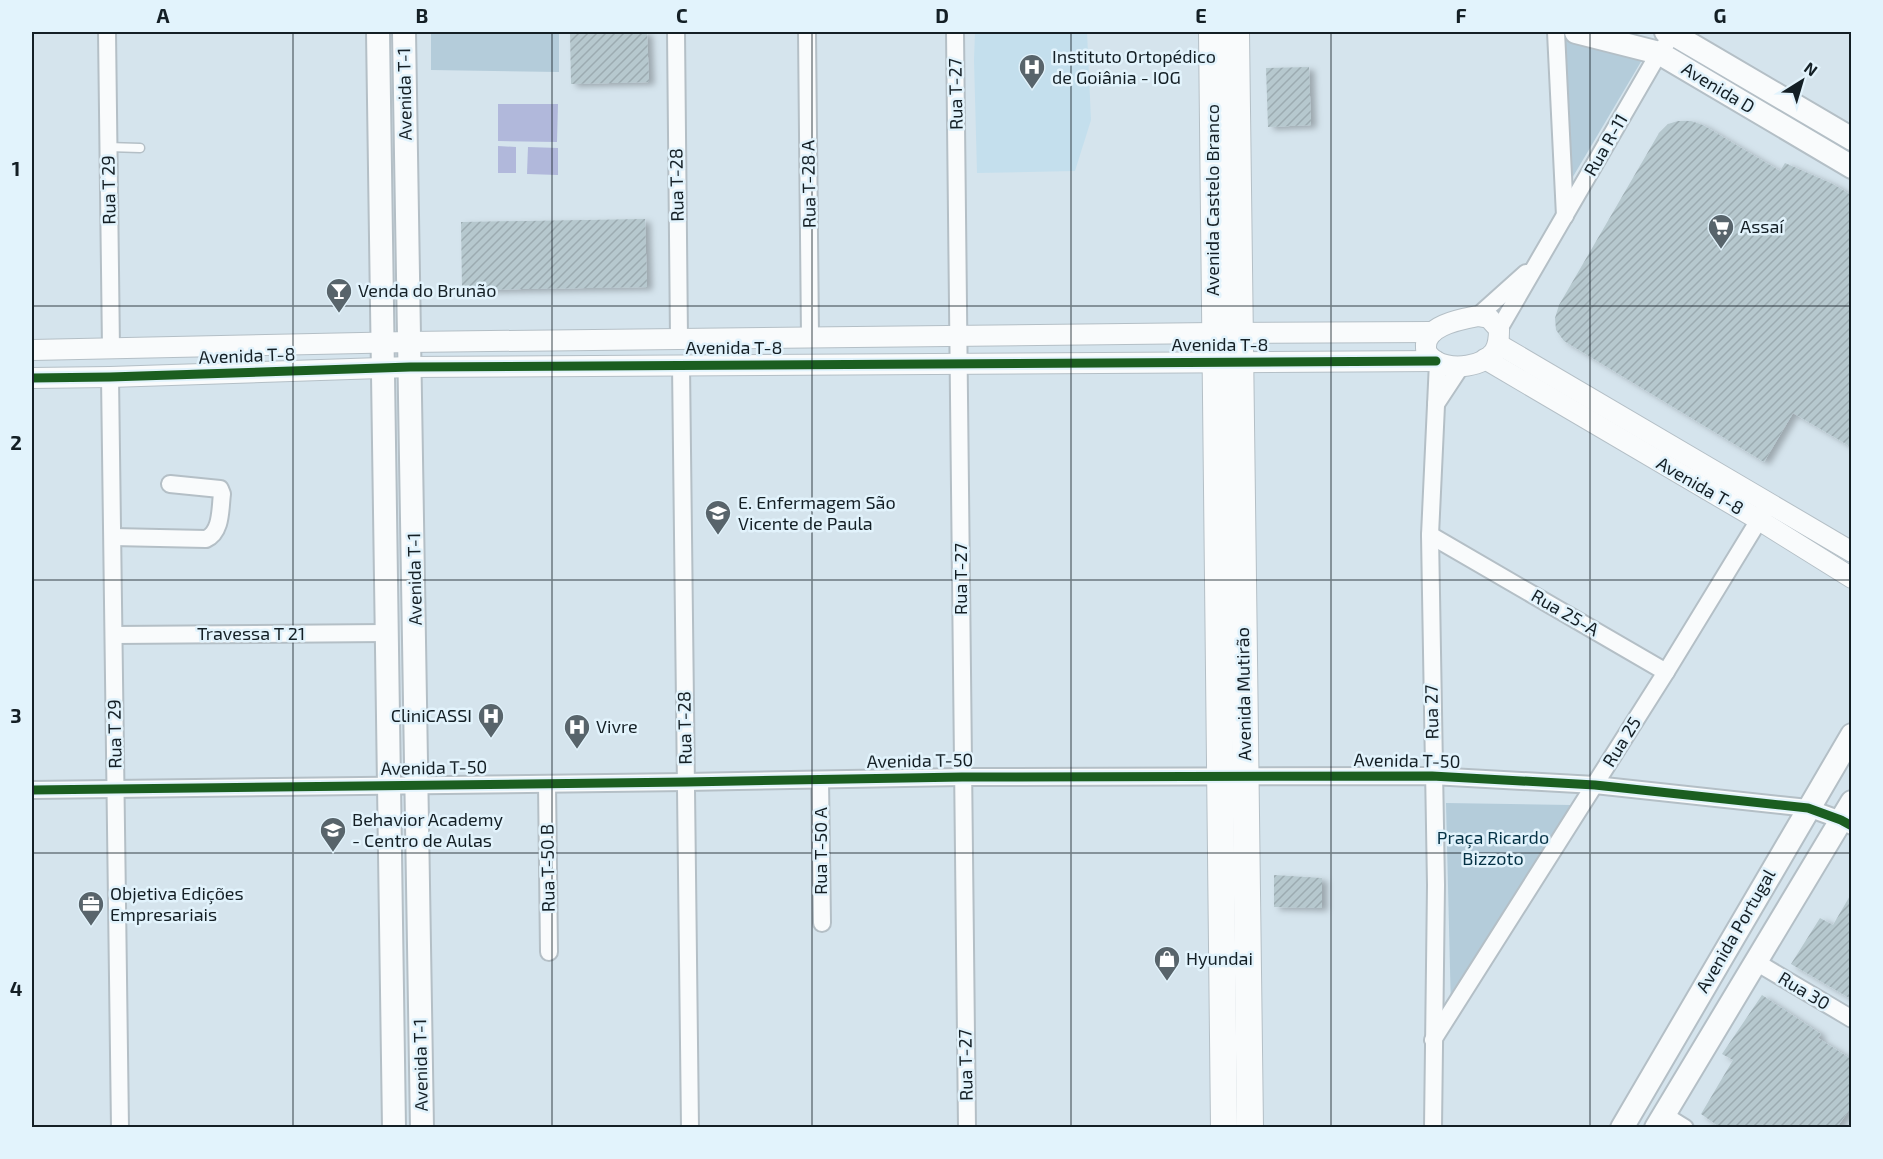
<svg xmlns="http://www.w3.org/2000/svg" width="1883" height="1159" viewBox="0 0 1883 1159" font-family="'Exo 2',sans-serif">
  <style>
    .built { fill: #c4dfed }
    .park { fill: #b4ccda }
    .water { fill: #b1b8db }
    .building { fill: url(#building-hatch); filter: url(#shadow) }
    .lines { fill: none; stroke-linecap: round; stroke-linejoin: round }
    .service-casing { stroke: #b4bfc6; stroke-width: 11 }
    .minor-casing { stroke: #b4bfc6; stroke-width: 20 }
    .tertiary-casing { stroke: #b4bfc6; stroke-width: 22 }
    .secondary-casing { stroke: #b4bfc6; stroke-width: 26 }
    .primary-casing { stroke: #b4bfc6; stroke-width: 28 }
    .service { stroke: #f9fbfc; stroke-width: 8 }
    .minor { stroke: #f9fbfc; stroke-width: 16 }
    .tertiary { stroke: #f9fbfc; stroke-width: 20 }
    .secondary { stroke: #f9fbfc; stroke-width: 22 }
    .primary { stroke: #f9fbfc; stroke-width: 26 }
    .cycleway-casing { stroke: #e2f3fc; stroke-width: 13 }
    .cycleway { stroke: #1b5e20; stroke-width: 9 }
    .grid { fill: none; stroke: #141f25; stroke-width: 1.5; stroke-opacity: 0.55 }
    .labels { text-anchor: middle; stroke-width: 5; stroke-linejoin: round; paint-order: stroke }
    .poi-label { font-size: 18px; fill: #141f25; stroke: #e2f3fc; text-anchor: start }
    .street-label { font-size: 18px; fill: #141f25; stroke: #e2f3fc }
    .park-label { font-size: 18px; fill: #053245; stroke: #e2f3fc }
    .neatline { fill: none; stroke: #141f25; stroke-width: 2 }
    .grid-label { font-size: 20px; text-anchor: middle; font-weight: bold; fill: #141f25 }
  </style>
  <defs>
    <pattern id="building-hatch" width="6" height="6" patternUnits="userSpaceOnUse" patternTransform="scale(1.5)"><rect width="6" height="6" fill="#b6c8ce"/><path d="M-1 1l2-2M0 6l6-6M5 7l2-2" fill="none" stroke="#9cabb1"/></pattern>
    <filter id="shadow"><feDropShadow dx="5.5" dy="3" stdDeviation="3" flood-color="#0004"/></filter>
  </defs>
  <rect width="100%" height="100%" fill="#d5e4ed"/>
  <polygon class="built" points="975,32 1087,32 1091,120 1075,171 977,173 974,60"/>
  <g class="park">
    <polygon points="431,32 559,32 559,72 431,70"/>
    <polygon points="1561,35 1642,60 1571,180"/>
    <polygon points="1446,803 1571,805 1451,1010"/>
  </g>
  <g class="water">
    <polygon points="498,104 558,104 557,142 498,141"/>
    <polygon points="498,146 516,147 516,173 498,173"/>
    <polygon points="528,147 558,148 558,175 527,174"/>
  </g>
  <g class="building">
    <polygon points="570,32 647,32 649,82 571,84"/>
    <polygon points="1309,67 1311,125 1268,127 1266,68"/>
    <polygon points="1678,121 1691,121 1703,125 1780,171 1785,163 1833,184 1851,195 1851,447 1793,413 1764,462 1564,341 1556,330 1555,318 1559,305 1659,133 1668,124"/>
    <polygon points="645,219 647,287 462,290 461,222"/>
    <polygon points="1274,875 1322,878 1322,908 1274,907"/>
    <polygon points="1851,894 1851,999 1791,964 1820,918 1833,925"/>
    <polygon points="1762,995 1821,1034 1818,1038 1851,1059 1851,1107 1838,1126 1721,1128 1701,1114 1733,1060 1722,1054"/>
  </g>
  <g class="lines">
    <g class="service-casing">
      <polyline id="service" points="108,147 140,148"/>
    </g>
    <g class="minor-casing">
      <g id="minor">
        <polyline points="107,32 111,349"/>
        <polyline points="676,32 679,339"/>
        <polyline points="807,32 810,337"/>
        <polyline points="955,32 967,1128"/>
        <polyline points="1556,32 1565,216"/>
        <polyline points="1478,316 1526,273"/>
        <polyline points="1499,329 1659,53 1675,32"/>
        <polyline points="681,365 690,1128"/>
        <polyline points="110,377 120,1128"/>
        <polyline points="1436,404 1461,366"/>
        <polyline points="1430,535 1666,672"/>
        <path d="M113 537 206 539C222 532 220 508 222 494L220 489 170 484"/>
        <polyline points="114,635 387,633"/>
        <polyline points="820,780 822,923"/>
        <polyline points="547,784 549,952"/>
        <polyline points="32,790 686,782 962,777 1432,776 1595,785 1808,808 1841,820 1852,826"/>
        <polyline points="1756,962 1852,1019"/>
        <polyline points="1433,1040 1666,672 1765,510"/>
        <polyline points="1664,1115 1685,1128"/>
        <polyline points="1433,1128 1436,885 1430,535 1438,362"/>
      </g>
    </g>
    <g class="tertiary-casing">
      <g id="tertiary">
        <path d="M1478 316 1489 318 1499 329C1499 337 1499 345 1494 352 1482 367 1454 370 1437 362 1432 359 1426 354 1426 348 1424 325 1462 319 1478 316Z"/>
        <polyline points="1498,344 1852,552"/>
        <polyline points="32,350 409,342 1214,333 1433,332"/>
        <polyline points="1485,359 1759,520 1852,578"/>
        <polyline points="32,378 110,377 410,367 1436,361"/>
      </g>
    </g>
    <g class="secondary-casing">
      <g id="secondary">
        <path d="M378 32C381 397 390 762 394 1128"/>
        <path d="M404 32C409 397 419 762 422 1128"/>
        <polyline points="1576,32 1659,53 1852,167"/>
        <polyline points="1666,32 1673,34 1852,139"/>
        <polyline points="1622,1128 1852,735"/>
        <polyline points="1656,1128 1852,802"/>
      </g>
    </g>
    <g class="primary-casing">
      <g id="primary">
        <polyline points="1212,32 1224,1128"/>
        <polyline points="1236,32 1250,1128"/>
      </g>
    </g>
    <use href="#service" class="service"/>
    <use href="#minor" class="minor"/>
    <use href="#tertiary" class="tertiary"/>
    <use href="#secondary" class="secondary"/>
    <use href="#primary" class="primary"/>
    <g class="cycleway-casing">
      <g id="cycleway">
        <polyline points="32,378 110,377 410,367 1436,361"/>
        <polyline points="32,790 686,782 962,777 1432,776 1595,785 1808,808 1841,820 1852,826"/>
      </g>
    </g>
    <use href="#cycleway" class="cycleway"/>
  </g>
  <path class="grid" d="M293 32V1128M552 32V1128M812 32V1128M1071 32V1128M1331 32V1128M1590 32V1128M32 306H1852M32 580H1852M32 853H1852"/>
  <defs>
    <g id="hospital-pin" transform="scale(1.35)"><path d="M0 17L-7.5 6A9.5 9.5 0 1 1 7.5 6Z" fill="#58646b" stroke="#e2f3fc"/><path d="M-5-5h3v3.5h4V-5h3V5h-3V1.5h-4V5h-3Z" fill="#fff"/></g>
    <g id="supermarket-pin" transform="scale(1.35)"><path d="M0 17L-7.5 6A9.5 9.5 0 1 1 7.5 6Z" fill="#58646b" stroke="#e2f3fc"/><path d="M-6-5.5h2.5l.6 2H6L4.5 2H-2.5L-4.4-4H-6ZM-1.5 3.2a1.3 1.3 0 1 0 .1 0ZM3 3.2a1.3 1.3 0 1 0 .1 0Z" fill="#fff"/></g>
    <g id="bar-pin" transform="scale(1.35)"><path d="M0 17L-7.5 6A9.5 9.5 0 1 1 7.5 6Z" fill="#58646b" stroke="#e2f3fc"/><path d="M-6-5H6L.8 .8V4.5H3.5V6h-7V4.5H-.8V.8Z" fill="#fff"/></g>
    <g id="university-pin" transform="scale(1.35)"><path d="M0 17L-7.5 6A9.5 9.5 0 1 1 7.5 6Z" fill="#58646b" stroke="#e2f3fc"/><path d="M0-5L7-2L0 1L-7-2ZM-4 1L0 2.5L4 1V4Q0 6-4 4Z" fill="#fff"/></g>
    <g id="office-pin" transform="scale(1.35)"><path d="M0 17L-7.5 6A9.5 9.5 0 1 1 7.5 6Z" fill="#58646b" stroke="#e2f3fc"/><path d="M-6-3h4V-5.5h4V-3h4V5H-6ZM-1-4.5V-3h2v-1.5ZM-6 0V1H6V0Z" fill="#fff"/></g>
    <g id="shop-pin" transform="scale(1.35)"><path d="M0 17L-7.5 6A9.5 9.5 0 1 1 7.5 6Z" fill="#58646b" stroke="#e2f3fc"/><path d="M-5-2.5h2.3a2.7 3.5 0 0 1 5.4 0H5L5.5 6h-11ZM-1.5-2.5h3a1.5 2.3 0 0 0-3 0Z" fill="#fff"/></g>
  </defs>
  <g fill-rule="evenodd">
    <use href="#hospital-pin" x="1032" y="67"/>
    <use href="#supermarket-pin" x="1721" y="227"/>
    <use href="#bar-pin" x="339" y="291"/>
    <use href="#university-pin" x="718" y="513"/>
    <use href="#hospital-pin" x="491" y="716"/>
    <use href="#hospital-pin" x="577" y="727"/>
    <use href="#university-pin" x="333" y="830"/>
    <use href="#office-pin" x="91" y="904"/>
    <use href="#shop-pin" x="1167" y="959"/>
  </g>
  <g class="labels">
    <g class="poi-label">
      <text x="1052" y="63">Instituto Ortopédico<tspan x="1052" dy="21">de Goiânia - IOG</tspan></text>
      <text x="1740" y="233">Assaí</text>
      <text x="358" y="297">Venda do Brunão</text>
      <text x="738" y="509">E. Enfermagem São<tspan x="738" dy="21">Vicente de Paula</tspan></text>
      <text x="472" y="722" text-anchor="end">CliniCASSI</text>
      <text x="596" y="733">Vivre</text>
      <text x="352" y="826">Behavior Academy<tspan x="352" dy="21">- Centro de Aulas</tspan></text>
      <text x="110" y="900">Objetiva Edições<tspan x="110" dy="21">Empresariais</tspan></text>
      <text x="1186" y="965">Hyundai</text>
    </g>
    <g class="street-label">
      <text transform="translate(1718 88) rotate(31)" y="6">Avenida D</text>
      <text transform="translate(405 94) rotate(-91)" y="6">Avenida T-1</text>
      <text transform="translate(956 94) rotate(-91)" y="6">Rua T-27</text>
      <text transform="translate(1606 145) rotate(-60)" y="6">Rua R-11</text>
      <text transform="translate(809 184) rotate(-91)" y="6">Rua T-28 A</text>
      <text transform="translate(677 185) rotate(-91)" y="6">Rua T-28</text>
      <text transform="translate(109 190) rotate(-91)" y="6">Rua T 29</text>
      <text transform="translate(1213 200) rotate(-90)" y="6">Avenida Castelo Branco</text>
      <text x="1220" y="351">Avenida T-8</text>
      <text x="734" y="354">Avenida T-8</text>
      <text transform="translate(247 356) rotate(-2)" y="6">Avenida T-8</text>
      <text transform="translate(1700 486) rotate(30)" y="6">Avenida T-8</text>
      <text transform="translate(415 579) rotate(-91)" y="6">Avenida T-1</text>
      <text transform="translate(961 579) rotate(-90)" y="6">Rua T-27</text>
      <text transform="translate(1565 613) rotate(30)" y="6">Rua 25-A</text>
      <text x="251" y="640">Travessa T 21</text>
      <text transform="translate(1244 694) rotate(-91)" y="6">Avenida Mutirão</text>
      <text transform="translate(1432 712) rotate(-91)" y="6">Rua 27</text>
      <text transform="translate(685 728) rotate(-91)" y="6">Rua T-28</text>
      <text transform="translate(115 734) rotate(-91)" y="6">Rua T 29</text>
      <text transform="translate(1622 742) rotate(-58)" y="6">Rua 25</text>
      <text transform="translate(920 761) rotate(-1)" y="6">Avenida T-50</text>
      <text transform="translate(1407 761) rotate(1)" y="6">Avenida T-50</text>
      <text transform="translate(434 768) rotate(-1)" y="6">Avenida T-50</text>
      <text transform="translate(821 851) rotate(-90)" y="6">Rua T-50 A</text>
      <text transform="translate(548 868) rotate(-91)" y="6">Rua T-50 B</text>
      <text transform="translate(1736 931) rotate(-60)" y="6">Avenida Portugal</text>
      <text transform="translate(1804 991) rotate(31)" y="6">Rua 30</text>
      <text transform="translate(421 1065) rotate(-91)" y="6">Avenida T-1</text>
      <text transform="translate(966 1065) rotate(-91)" y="6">Rua T-27</text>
    </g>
    <g class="park-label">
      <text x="1493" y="844">Praça Ricardo<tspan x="1493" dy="21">Bizzoto</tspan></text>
    </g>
  </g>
  <rect width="1883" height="1159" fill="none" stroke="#e2f3fc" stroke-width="66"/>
  <g transform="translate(1802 81) rotate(37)" stroke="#e2f3fc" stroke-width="4.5" paint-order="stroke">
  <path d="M0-4.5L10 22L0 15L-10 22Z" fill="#141f25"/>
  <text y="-9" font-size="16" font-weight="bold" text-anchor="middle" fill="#141f25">N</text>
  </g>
  <rect x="33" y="33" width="1817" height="1093" class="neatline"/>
  <g class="grid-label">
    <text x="163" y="23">A</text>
    <text x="422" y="23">B</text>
    <text x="682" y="23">C</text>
    <text x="942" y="23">D</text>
    <text x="1201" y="23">E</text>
    <text x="1461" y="23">F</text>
    <text x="1720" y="23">G</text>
    <text x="16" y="176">1</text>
    <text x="16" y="450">2</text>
    <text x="16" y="723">3</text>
    <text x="16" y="996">4</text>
  </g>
</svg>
